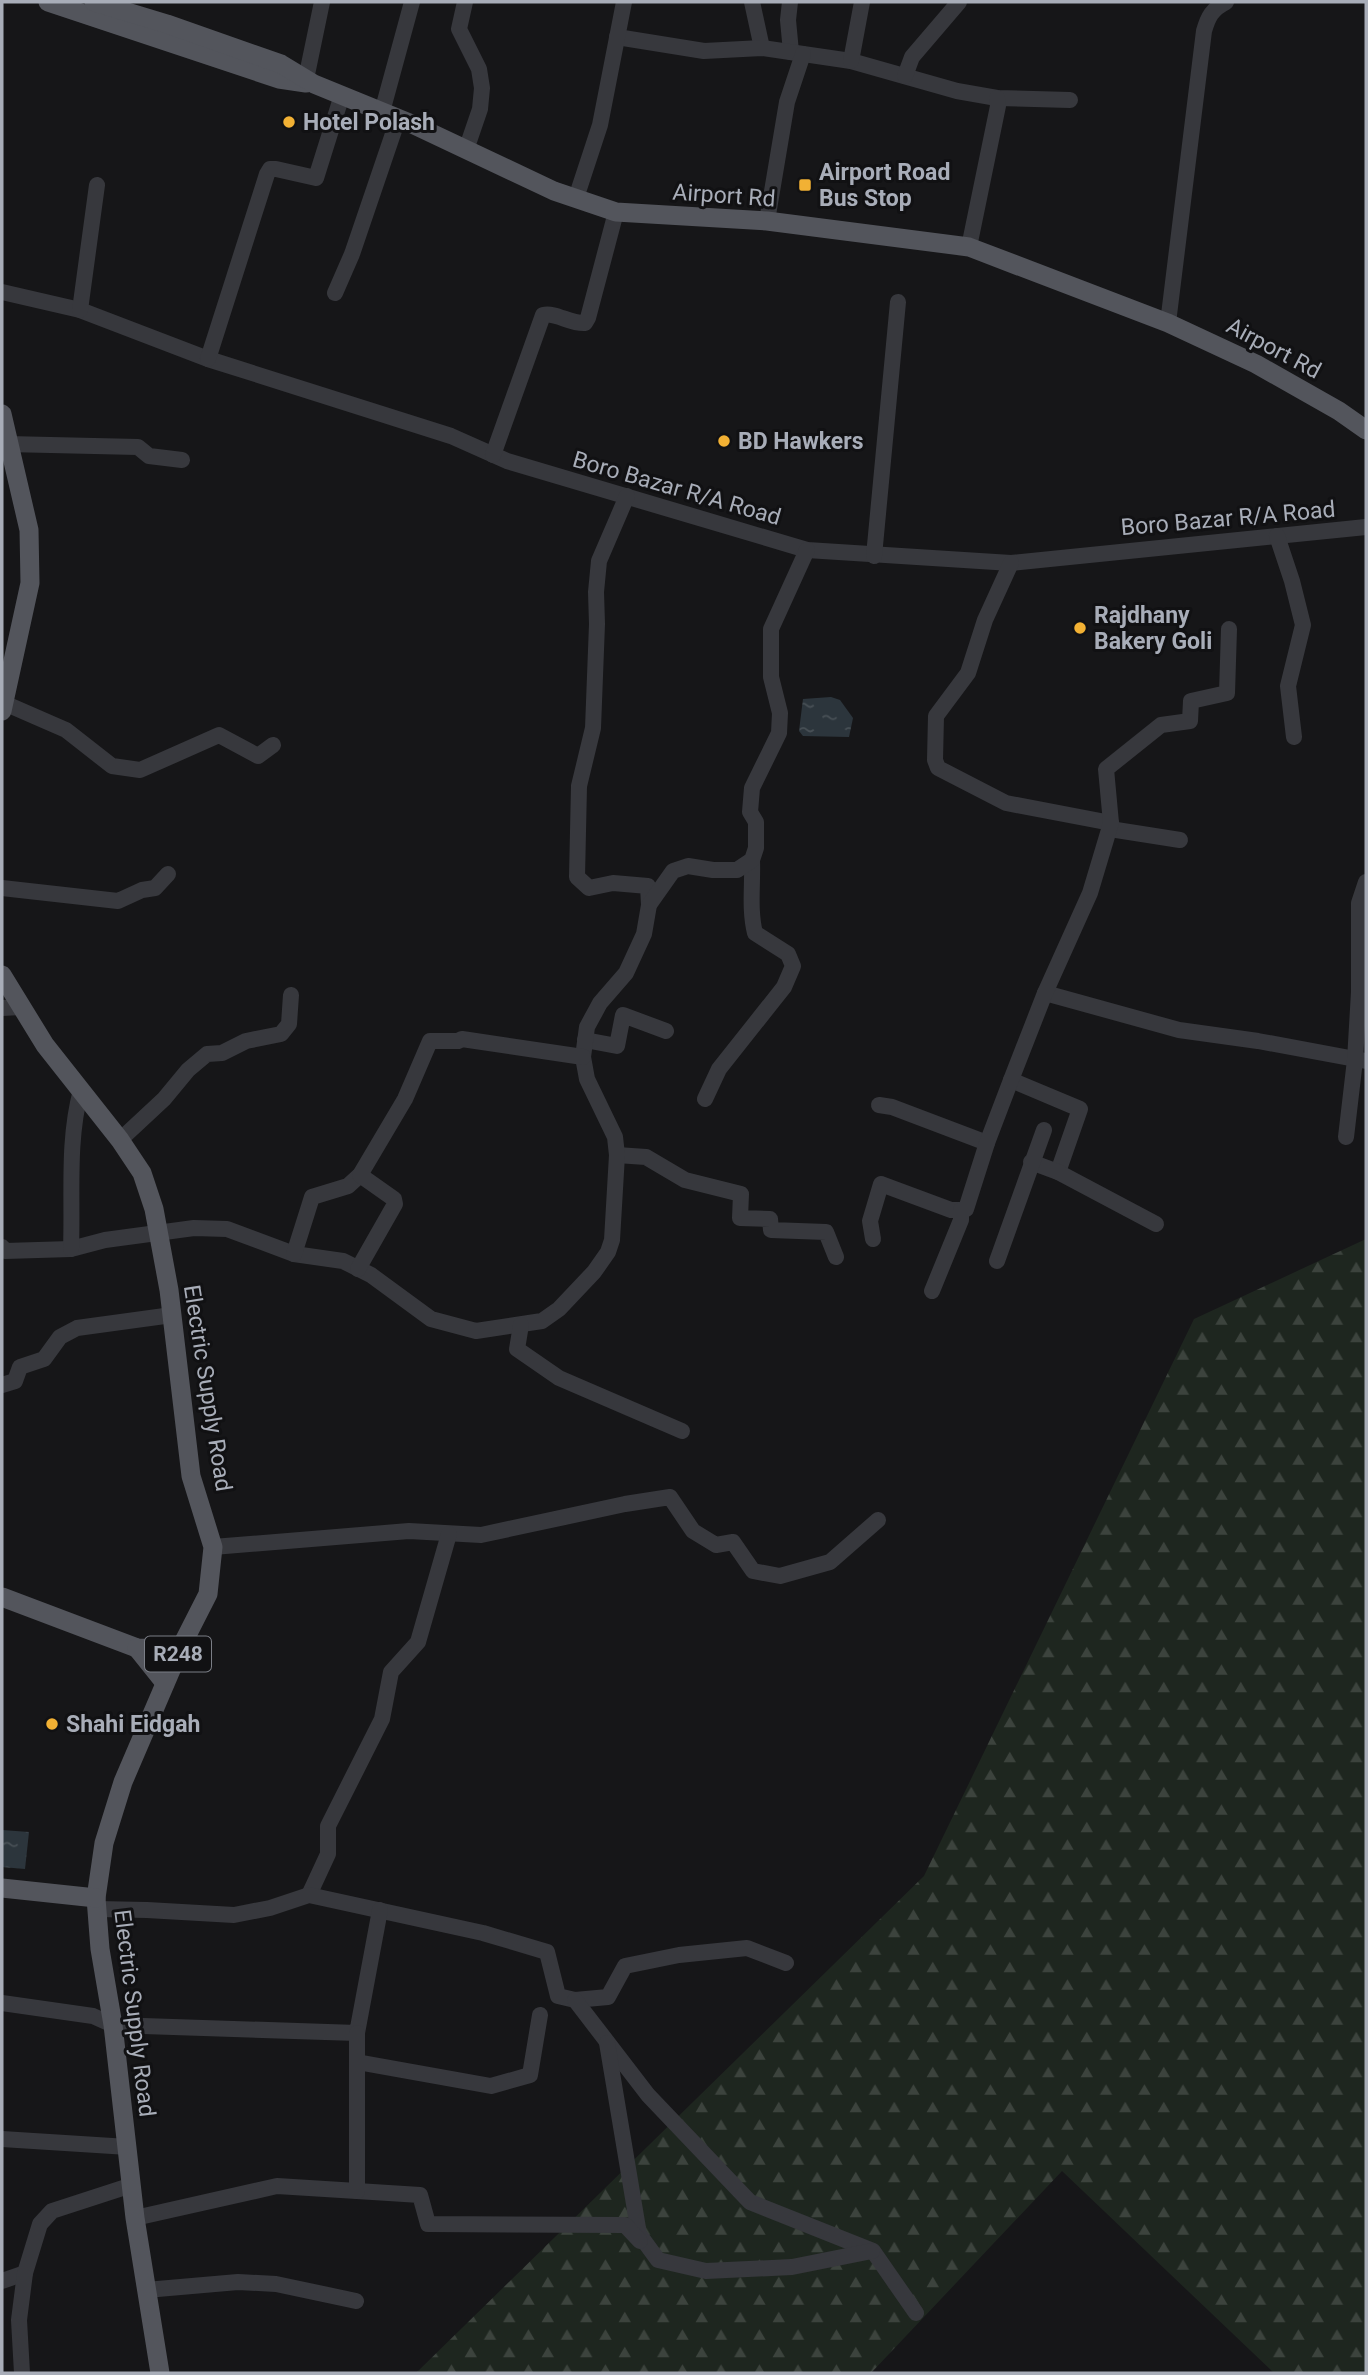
<svg xmlns="http://www.w3.org/2000/svg" width="1368" height="2375" viewBox="0 0 1368 2375" font-family="Roboto,sans-serif">
  <style>
    .forest { fill: url(#forest-firs) }
    .water { fill: url(#water-ripples) }
    .lines { fill: none; stroke-linecap: round; stroke-linejoin: round }
    .minor { stroke: #37383d; stroke-width: 16 }
    .major { stroke: #53555c; stroke-width: 19 }
    .poi-dot { fill: #f2b134; stroke: #111113; stroke-width: 2.5 }
    .labels { text-anchor: middle; stroke-width: 6; stroke-linejoin: round; paint-order: stroke }
    .shield { fill: #111113; stroke: #7b7e86; stroke-width: 2 }
    .shield-label { font-size: 21px; font-weight: bold; fill: #a8adb8 }
    .poi-label { font-size: 23px; font-weight: bold; fill: #a8adb8; stroke: #111113; text-anchor: start }
    .street-label { font-size: 23px; fill: #a8adb8; stroke: #111113 }
  </style>
  <defs>
    <pattern id="forest-firs" width="22" height="20" patternUnits="userSpaceOnUse" patternTransform="scale(1.75)"><rect width="22" height="20" fill="#1e261f"/><path d="M5 1l3.5 6h-7zM16 11l3.5 6h-7z" fill="#3c433d"/></pattern>
    <pattern id="water-ripples" width="26" height="14" patternUnits="userSpaceOnUse" patternTransform="scale(1.75)"><rect width="26" height="14" fill="#2c353c"/><path d="M2 4q2-2 4 0t4 0M15 11q2-2 4 0t4 0" fill="none" stroke="#485056"/></pattern>
  </defs>
  <rect width="100%" height="100%" fill="#161618"/>
  <polygon class="forest" points="1366,1239 1366,2373 1274,2373 1062,2171 871,2373 416,2373 924,1876 1194,1319"/>
  <g class="water">
    <polygon points="831,697 840,700 853,718 849,737 803,736 799,731 803,699"/>
    <polygon points="2,1830 29,1832 25,1869 2,1867"/>
  </g>
  <g class="lines">
    <g class="minor">
      <polyline points="465,2 459,29 479,69 482,88 480,109 466,150"/>
      <polyline points="752,2 762,48"/>
      <polyline points="790,2 788,20 791,52"/>
      <polyline points="617,37 704,51 762,48 851,61 957,91 997,98 1070,100"/>
      <polyline points="851,61 862,2"/>
      <polyline points="905,76 912,57 959,2"/>
      <polyline points="306,79 322,2"/>
      <polyline points="382,112 412,2"/>
      <polyline points="576,198 600,125 624,2"/>
      <polyline points="767,221 787,102 803,54"/>
      <polyline points="969,247 998,106 997,98"/>
      <polyline points="2,292 80,310 208,359 451,436 507,461 807,550 1011,563 1366,527"/>
      <polyline points="335,293 352,254 398,119"/>
      <polyline points="80,310 97,185"/>
      <path d="M1168 323 1204 31C1208 17 1212 9 1226 2"/>
      <polyline points="208,359 267,174 270,169 276,169 316,178 342,95"/>
      <polyline points="2,447 7,444 138,447 149,456 182,460"/>
      <path d="M493 455 543 315C556 312 570 324 585 323L588 318 616 212"/>
      <polyline points="627,496 599,561 596,592 597,624 593,728 579,786 577,877 589,888 613,883 648,886 649,905"/>
      <polyline points="1277,536 1292,581 1303,625 1288,686 1294,737"/>
      <polyline points="874,556 898,302"/>
      <polyline points="1011,563 985,620 968,673 936,716 935,760 938,768 1006,803 1111,823"/>
      <polyline points="4,703 66,730 112,766 140,770 219,735 258,756 273,745"/>
      <polyline points="1110,829 1180,840"/>
      <polyline points="2,888 118,901 142,890 155,888 168,874"/>
      <polyline points="1045,993 1179,1030 1258,1041 1366,1061"/>
      <polyline points="2,1008 21,1007"/>
      <polyline points="585,1040 617,1046 623,1015 666,1031"/>
      <polyline points="1011,1080 1080,1109 1058,1172"/>
      <path d="M705 1099 719 1069 784 987 793 966 788 954 755 933C749 909 753 884 752 860"/>
      <polyline points="879,1105 892,1107 987,1143"/>
      <polyline points="1346,1137 1355,1060 1359,992 1359,903 1366,882"/>
      <polyline points="120,1140 164,1099 188,1070 207,1054 222,1053 246,1041 281,1034 289,1024 291,995"/>
      <polyline points="617,1155 646,1157 685,1180 741,1194 740,1218 770,1219 771,1230 826,1232 836,1257"/>
      <polyline points="1031,1162 1058,1172 1156,1224"/>
      <polyline points="873,1239 870,1221 881,1184 951,1210 961,1210"/>
      <polyline points="2,1247 5,1251 71,1249 105,1240 194,1228 227,1229 294,1254 343,1261 371,1275 431,1319 476,1331 542,1321 559,1309 594,1272 608,1252 612,1240 617,1155 615,1137 587,1079 583,1057 587,1027 600,1003 626,973 644,934 649,905 673,871 688,866 713,870 737,870 752,860 756,848 756,822 750,812 752,788 779,733 780,713 771,677 771,629 807,550"/>
      <path d="M71 1249C73 1196 67 1142 81 1090"/>
      <polyline points="294,1254 312,1197 348,1186 360,1175"/>
      <polyline points="997,1261 1044,1130"/>
      <polyline points="358,1269 395,1204 394,1199 360,1175 405,1099 430,1041 458,1041 462,1039 583,1057"/>
      <polyline points="932,1291 961,1220 961,1210 966,1209 987,1143 1011,1080 1045,993 1090,893 1111,823 1106,769 1161,725 1190,721 1191,701 1227,693 1229,629"/>
      <polyline points="521,1325 517,1349 559,1378 682,1431"/>
      <polyline points="2,1385 15,1381 20,1367 44,1359 60,1337 77,1328 172,1315"/>
      <polyline points="213,1547 409,1531 481,1535 625,1504 670,1497 693,1531 716,1545 733,1542 753,1571 780,1576 830,1562 878,1520"/>
      <polyline points="309,1895 328,1854 328,1826 382,1719 391,1672 418,1642 449,1534"/>
      <polyline points="97,1909 147,1910 234,1915 270,1908 309,1895 483,1933 547,1952 558,1996 575,2000 608,1997 625,1966 679,1955 747,1948 786,1963"/>
      <polyline points="575,2000 648,2095 750,2202 873,2251 916,2313"/>
      <polyline points="2,2003 93,2016 113,2025 357,2033 380,1910"/>
      <polyline points="607,2043 639,2234 658,2260 706,2271 792,2267 872,2251"/>
      <polyline points="357,2062 491,2086 530,2075 540,2015"/>
      <polyline points="2,2139 128,2147"/>
      <polyline points="357,2191 420,2195 428,2224 625,2225 640,2241"/>
      <polyline points="135,2218 277,2186 357,2191 357,2033"/>
      <polyline points="2,2281 25,2273"/>
      <polyline points="146,2290 238,2282 276,2284 356,2301"/>
      <polyline points="22,2373 19,2320 25,2273 40,2224 52,2211 132,2185"/>
    </g>
    <g class="major">
      <polyline points="48,2 279,79 306,83"/>
      <polyline points="94,2 167,24 281,64 314,84 412,124 554,191 616,212 767,221 969,247 1168,323 1256,364 1339,411 1366,430"/>
      <polyline points="2,414 29,530 30,583 2,711"/>
      <polyline points="2,975 45,1045 120,1140 142,1173 154,1209 169,1290 191,1476 213,1547 208,1594 180,1649 123,1782 104,1843 96,1898 100,1949 113,2025 135,2218 160,2373"/>
      <polyline points="2,1597 137,1648 180,1649"/>
      <polyline points="137,1648 165,1683"/>
      <polyline points="2,1888 96,1898"/>
    </g>
  </g>
  <g class="poi-dot">
    <circle cx="289" cy="122" r="7"/>
    <rect x="798" y="178" width="14" height="14" rx="3.5"/>
    <circle cx="724" cy="441" r="7"/>
    <circle cx="1080" cy="628" r="7"/>
    <circle cx="52" cy="1724" r="7"/>
  </g>
  <g class="labels">
    <rect class="shield" x="145" y="1636.5" width="66" height="35" rx="5"/>
    <g class="shield-label">
      <text x="178" y="1661">R248</text>
    </g>
    <g class="poi-label">
      <text x="303" y="130">Hotel Polash</text>
      <text x="819" y="180">Airport Road<tspan x="819" dy="26">Bus Stop</tspan></text>
      <text x="738" y="449">BD Hawkers</text>
      <text x="1094" y="623">Rajdhany<tspan x="1094" dy="26">Bakery Goli</tspan></text>
      <text x="66" y="1732">Shahi Eidgah</text>
    </g>
    <g class="street-label">
      <text transform="translate(724 195) rotate(4)" y="8">Airport Rd</text>
      <text transform="translate(1274 348) rotate(28)" y="8">Airport Rd</text>
      <text transform="translate(677 488) rotate(16)" y="8">Boro Bazar R/A Road</text>
      <text transform="translate(1228 518) rotate(-5)" y="8">Boro Bazar R/A Road</text>
      <text transform="translate(208 1388) rotate(81)" y="8">Electric Supply Road</text>
      <text transform="translate(135 2013) rotate(83)" y="8">Electric Supply Road</text>
    </g>
  </g>
  <rect width="1368" height="2375" fill="none" stroke="#a8adb8" stroke-width="7"/>
</svg>
